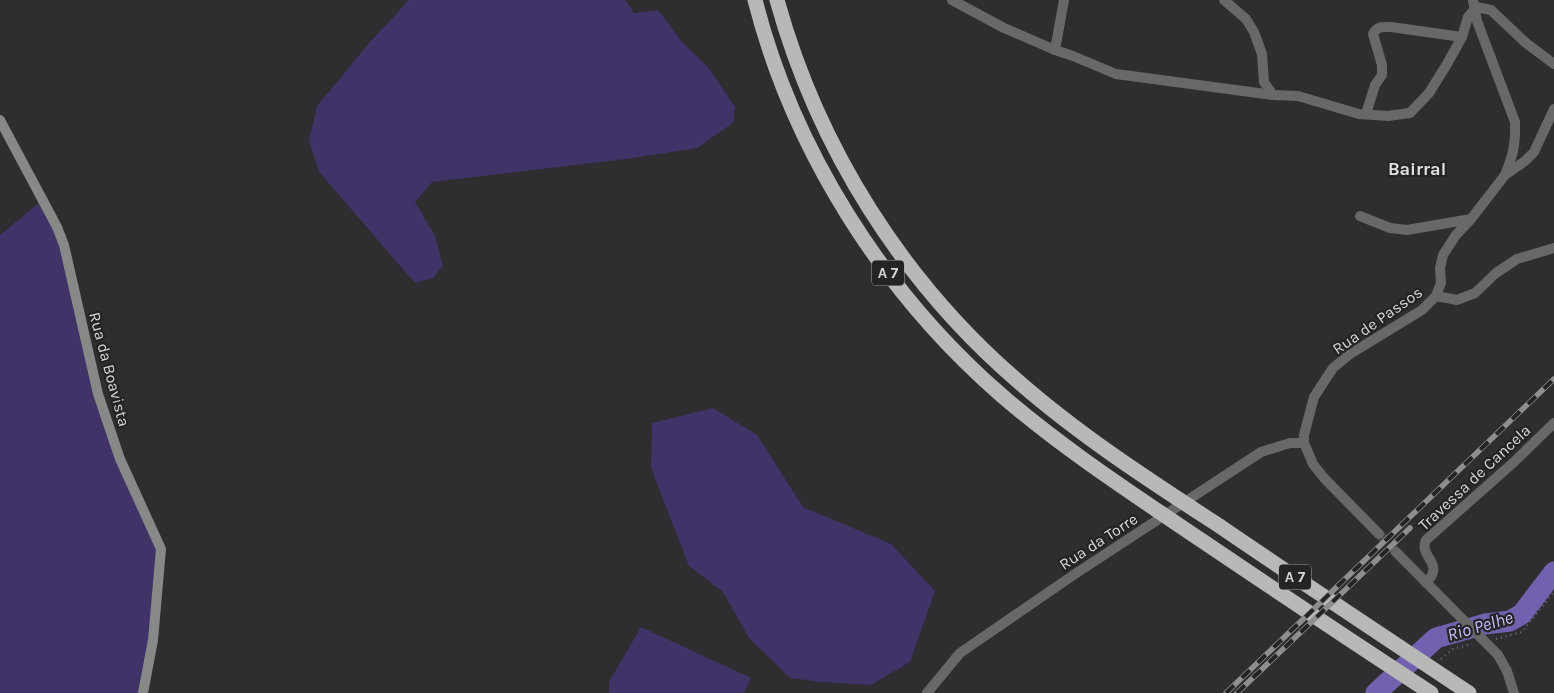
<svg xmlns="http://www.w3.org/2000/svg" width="1554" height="693" viewBox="0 0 1554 693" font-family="Karla,sans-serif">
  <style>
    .green { fill: #3f3367 }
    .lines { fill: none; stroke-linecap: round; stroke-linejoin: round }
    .river { stroke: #7261ae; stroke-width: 21 }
    .street-tunnel { stroke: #474649; stroke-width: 10; stroke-dasharray: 10 5; stroke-linecap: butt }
    .path { stroke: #757577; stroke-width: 2; stroke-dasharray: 1 4; stroke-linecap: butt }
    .street { stroke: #676867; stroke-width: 10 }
    .secondary { stroke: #878987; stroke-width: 10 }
    .highway { stroke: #b6b9b6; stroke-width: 15 }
    .rail-casing { stroke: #8e8d8f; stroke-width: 5.5 }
    .rail { stroke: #242426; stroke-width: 4; stroke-dasharray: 11; stroke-linecap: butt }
    .labels { text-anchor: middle; stroke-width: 4.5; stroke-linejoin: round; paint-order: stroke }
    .shield { fill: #242426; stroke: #a1a1a3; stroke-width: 1 }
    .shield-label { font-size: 15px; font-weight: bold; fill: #d7d7d8 }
    .street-label { font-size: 16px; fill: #d7d7d8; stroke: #242426 }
    .neighbourhood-label { font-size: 18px; font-weight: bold; fill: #e0e0e3; stroke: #242426 }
    .water-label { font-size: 18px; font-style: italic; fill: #c7bdfc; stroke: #242426 }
  </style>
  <rect width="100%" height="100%" fill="#2e2d30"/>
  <g class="green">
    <polygon points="409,0 625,0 634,13 658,10 682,42 708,67 735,107 733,123 697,148 626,159 432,182 415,202 435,236 443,266 433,278 415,283 319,172 309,141 317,106 370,42"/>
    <polygon points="44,199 57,227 98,394 161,549 141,693 0,693 0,235"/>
    <polygon points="713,408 757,435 803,507 891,544 935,591 910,662 871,685 821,682 790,678 749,638 723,592 689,566 651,468 652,423"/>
    <polygon points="641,627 751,678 744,693 609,693 609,682"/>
  </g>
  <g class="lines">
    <polyline class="river" points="1376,693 1436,638 1485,624 1510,621 1522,614 1554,572"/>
    <polyline class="street-tunnel" points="1379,534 1396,552"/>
    <g class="path">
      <polyline points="1496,639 1522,632 1554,592"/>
      <polyline points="1441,659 1453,649 1472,644"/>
    </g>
    <g class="street">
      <polyline points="952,0 1004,28 1055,50"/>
      <polyline points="1064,0 1055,50 1073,56 1116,74 1273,95"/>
      <polyline points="1224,0 1246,19 1254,32 1262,54 1264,82 1273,95 1298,96 1359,114 1388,116 1410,113 1429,93 1447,64 1462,37 1468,17 1476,7"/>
      <path d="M1473 0 1477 21 1515 122C1516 144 1513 155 1505 175"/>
      <polyline points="1476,7 1491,10 1526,43 1554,64"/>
      <path d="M1366 114 1375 85 1382 75V65L1373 34C1377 26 1383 27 1391 27L1462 37"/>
      <polyline points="1360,216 1390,228 1407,230 1471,219"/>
      <polyline points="1436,296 1457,300 1475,293 1496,273 1517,259 1554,248"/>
      <polyline points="1379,534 1324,478 1313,464 1304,443 1304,435 1314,397 1333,368 1350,354 1422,310 1436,296 1441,283 1440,268 1443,255 1456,235 1471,219 1505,175 1525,161 1534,152 1554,109"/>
      <polyline points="1396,552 1498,655 1507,671 1514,693"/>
      <path d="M1426 583C1446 563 1418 557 1426 540L1514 462 1554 423"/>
      <polyline points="927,693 960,653 1075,574 1261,452 1290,443 1304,443"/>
    </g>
    <polyline class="secondary" points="0,120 57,227 64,245 98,394 120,459 161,549 153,640 143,693"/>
    <g class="highway">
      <path d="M755 0C793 150 883 292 1000 394 1061 447 1130 492 1198 538 1275 590 1353 642 1431 693"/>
      <path d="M777 0C818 148 903 283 1020 383 1082 437 1152 482 1221 527 1303 583 1386 638 1469 693"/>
    </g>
    <g class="rail-casing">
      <g id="rail">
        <polyline points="1226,693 1554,379"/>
        <polyline points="1237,693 1410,528"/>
      </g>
    </g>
    <use href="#rail" class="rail"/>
  </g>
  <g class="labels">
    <g class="shield">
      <rect x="872" y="260.5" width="32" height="25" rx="4"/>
      <rect x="1279" y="564.5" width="32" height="25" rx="4"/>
    </g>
    <g class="shield-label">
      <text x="888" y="278">A 7</text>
      <text x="1295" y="582">A 7</text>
    </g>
    <g class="street-label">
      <text transform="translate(1377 320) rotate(-35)" y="6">Rua de Passos</text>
      <text transform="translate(110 369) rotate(75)" y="6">Rua da Boavista</text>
      <text transform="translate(1474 477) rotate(-43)" y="6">Travessa de Cancela</text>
      <text transform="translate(1098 541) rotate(-33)" y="6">Rua da Torre</text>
    </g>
    <g class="neighbourhood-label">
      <text x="1417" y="175">Bairral</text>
    </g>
    <g class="water-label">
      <text transform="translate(1480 626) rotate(-16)" y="6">Rio Pelhe</text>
    </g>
  </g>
</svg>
